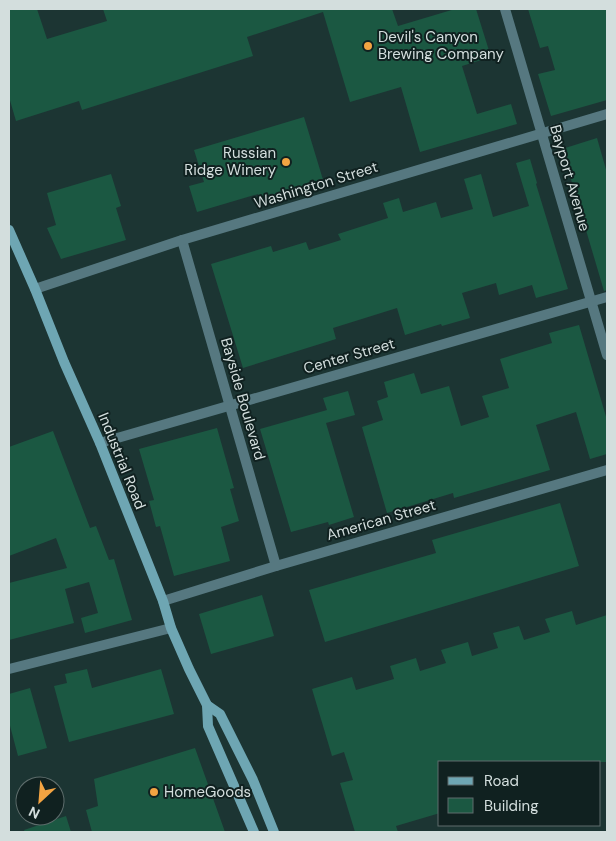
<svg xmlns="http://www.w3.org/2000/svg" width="616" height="841" viewBox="0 0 616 841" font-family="'DM Sans',sans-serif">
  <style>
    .built { fill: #1c3533; fill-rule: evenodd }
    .building { fill: #1b5842 }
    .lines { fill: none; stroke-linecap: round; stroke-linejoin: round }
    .street { stroke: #567880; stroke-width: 10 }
    .secondary { stroke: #6ea6b3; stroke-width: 10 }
    .poi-dot { fill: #f3a442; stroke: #102120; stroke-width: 2 }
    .labels { text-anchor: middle; stroke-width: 4; stroke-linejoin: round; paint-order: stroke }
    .poi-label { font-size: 15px; fill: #d3dedd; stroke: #102120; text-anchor: start }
    .street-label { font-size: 15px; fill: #d3dedd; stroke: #102120 }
  </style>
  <rect width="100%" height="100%" fill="#1a2b2a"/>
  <path class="built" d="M9 9H607V832H9ZM440 762H600V825H440ZM25 786H55V816H25Z"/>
  <g class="building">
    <polygon points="9,9 37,9 47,39 107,21 103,9 392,9 398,26 455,9 476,9 491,57 462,66 477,114 511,104 517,124 420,152 401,87 350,102 323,12 247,37 253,56 82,110 79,101 16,121 9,97"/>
    <polygon points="528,9 607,9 607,100 551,116 538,74 555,70 548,46 540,48"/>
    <polygon points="304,117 324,183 260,203 258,194 197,212 189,186 204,182 194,150"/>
    <polygon points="597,138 607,173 607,290 604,291 562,149"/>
    <polygon points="530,159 537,183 536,184 568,289 536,298 532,285 499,295 496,283 462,293 470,318 442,326 441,324 405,335 397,308 333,328 336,339 243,368 211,264 271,246 273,252 306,242 309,250 341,240 338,234 388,218 383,203 399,198 403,212 436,202 441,218 473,209 464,179 481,174 493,217 529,206 516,163"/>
    <polygon points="111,174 121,206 116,208 126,240 61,259 47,228 56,225 47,193"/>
    <polygon points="579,325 607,420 607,454 590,459 576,412 536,425 550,470 454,498 453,493 387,513 362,427 383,420 377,401 388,397 384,382 414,373 421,394 449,386 461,426 489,417 482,396 509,388 500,359 552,343 549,333"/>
    <polygon points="348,391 355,415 326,423 354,517 329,525 328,522 291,532 260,429 327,410 323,398"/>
    <polygon points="217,428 234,488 230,489 239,521 221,527 230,561 174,576 160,526 156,527 149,501 154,500 139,449"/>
    <polygon points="53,431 90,528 96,526 109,560 114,559 132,620 85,633 81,618 98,613 89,582 65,589 74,623 9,640 9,583 67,568 56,538 9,556 9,447"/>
    <polygon points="560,503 579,566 325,642 309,590 436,553 432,540"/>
    <polygon points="262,595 274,636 211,654 199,614"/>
    <polygon points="572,611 576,625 607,615 607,762 440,762 440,813 396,826 398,832 355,832 340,783 353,780 344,752 332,756 312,689 352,677 356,690 394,679 390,666 416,658 420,671 446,663 441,650 468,642 472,656 498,648 493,633 519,626 524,640 550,632 545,619"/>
    <polygon points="87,669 92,688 161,669 174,714 69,742 54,686 67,683 65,674"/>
    <polygon points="30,688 47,748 18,756 9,722 9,694"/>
    <polygon points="195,748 225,832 92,832 86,810 98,806 94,779"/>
    <polygon points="66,816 71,832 25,832 24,830"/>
  </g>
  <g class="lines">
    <g class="street">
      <polyline points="505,9 607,355"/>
      <polyline points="182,240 276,566"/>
      <polyline points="35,289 182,240 607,114"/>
      <polyline points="100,443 607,297"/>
      <polyline points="163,601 276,566 607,470"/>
      <polyline points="9,669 171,628"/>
    </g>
    <g class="secondary">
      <polyline points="9,230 35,289 64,362 100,443 163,601 171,628 189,669 207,705 208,726 254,832"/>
      <polyline points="207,705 220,714 253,780 274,832"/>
    </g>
  </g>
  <g class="poi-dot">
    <circle cx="368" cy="46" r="5"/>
    <circle cx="286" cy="162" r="5"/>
    <circle cx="154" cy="792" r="5"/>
  </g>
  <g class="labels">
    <g class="poi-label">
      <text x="378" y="42">Devil's Canyon<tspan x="378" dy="17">Brewing Company</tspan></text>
      <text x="276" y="158" text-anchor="end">Russian<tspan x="276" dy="17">Ridge Winery</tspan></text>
      <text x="164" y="797">HomeGoods</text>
    </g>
    <g class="street-label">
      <text transform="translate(570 178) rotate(74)" y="5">Bayport Avenue</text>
      <text transform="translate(316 185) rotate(-17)" y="5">Washington Street</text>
      <text transform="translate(349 356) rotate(-16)" y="5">Center Street</text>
      <text transform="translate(243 399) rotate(74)" y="5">Bayside Boulevard</text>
      <text transform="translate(122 461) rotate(68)" y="5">Industrial Road</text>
      <text transform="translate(381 520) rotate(-16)" y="5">American Street</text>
    </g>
  </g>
  <rect width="616" height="841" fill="none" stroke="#d3dedd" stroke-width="20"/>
  <rect x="438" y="761" width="162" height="65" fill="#102120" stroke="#5e6d6c"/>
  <rect x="448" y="777" width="25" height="8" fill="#6ea6b3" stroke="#5e6d6c"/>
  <text x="484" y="786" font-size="15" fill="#d3dedd">Road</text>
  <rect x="448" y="798" width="25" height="15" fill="#1b5842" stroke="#5e6d6c"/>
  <text x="484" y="811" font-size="15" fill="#d3dedd">Building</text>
  <g transform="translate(40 801) rotate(206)"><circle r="24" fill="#102120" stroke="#5e6d6c"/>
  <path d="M0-4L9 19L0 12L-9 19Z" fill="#f3a442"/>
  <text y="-8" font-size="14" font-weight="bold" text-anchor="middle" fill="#d3dedd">N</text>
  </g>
</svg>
